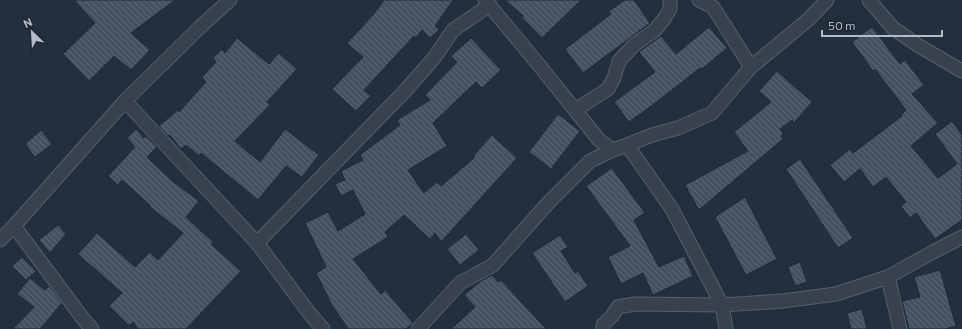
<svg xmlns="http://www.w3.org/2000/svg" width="962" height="329" viewBox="0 0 962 329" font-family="Commissioner,sans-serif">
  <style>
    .building { fill: url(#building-back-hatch); stroke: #1f2835 }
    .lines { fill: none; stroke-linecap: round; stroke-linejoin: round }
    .minor-casing { stroke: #565f6c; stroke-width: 15 }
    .minor { stroke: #38414e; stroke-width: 13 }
  </style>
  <defs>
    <pattern id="building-back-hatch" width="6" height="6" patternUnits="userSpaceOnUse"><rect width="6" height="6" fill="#455162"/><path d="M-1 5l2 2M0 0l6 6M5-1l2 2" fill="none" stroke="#5d6877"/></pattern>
  </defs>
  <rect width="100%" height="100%" fill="#242f3e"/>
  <g class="building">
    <polygon points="74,0 175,0 131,33 150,50 131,70 114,56 89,81 63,54 95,23"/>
    <polygon points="384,0 453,0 435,26 439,30 430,38 422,30 416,38 414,36 364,90 371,96 356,111 332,89 363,57 347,43 373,15"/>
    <polygon points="505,0 581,0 542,38 522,18 523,16"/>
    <polygon points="625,0 634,0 650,23 583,73 565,49 611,14 609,11"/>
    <polygon points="709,27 727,48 702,69 700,68 654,104 629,122 614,102 655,72 639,52 661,36 676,54"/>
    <polygon points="872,27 900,64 905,60 924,85 912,94 938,123 911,146 938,178 957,164 935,134 952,121 962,135 962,220 935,239 916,213 910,218 901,206 906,202 886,177 873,187 860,169 844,182 830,165 850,149 853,153 902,116 901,115 906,110 875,69 873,71 852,42"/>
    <polygon points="237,38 269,64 279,53 297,69 267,102 270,105 235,141 260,162 285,129 319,155 302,177 286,166 258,200 201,153 199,156 186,145 181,149 170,135 168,136 159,126 178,110 179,112 206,82 202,77 216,62 213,58 222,49 225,53"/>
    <polygon points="471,38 501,70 482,88 476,82 433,123 447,146 408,170 424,193 437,182 441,186 474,158 474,155 492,135 517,158 441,242 435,233 430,239 404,215 385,232 388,237 353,259 381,294 385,290 413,323 406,329 348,329 332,305 316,273 326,267 305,223 328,212 338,231 365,214 353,190 341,196 335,184 345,180 341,171 363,160 360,155 400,125 397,120 430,100 425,95 457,62 451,56"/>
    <polygon points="777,71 812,102 794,123 792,120 780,129 783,134 781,136 783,139 699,210 685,185 748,151 734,132 771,102 759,91"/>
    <polygon points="558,114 580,131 551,169 529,152"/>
    <polygon points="136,129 144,138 146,136 157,147 147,157 171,180 199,201 186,217 213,242 211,244 241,271 186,329 138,329 133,322 129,326 109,306 122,293 78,254 97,233 135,267 150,252 158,260 183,233 150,207 151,206 122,180 118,185 108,176 135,147 127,138"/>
    <polygon points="41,130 52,144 35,157 25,144"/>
    <polygon points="800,159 853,238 838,248 786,169"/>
    <polygon points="612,168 645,213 634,220 659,267 684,256 693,276 653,295 643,273 621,284 608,257 630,246 586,186"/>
    <polygon points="745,197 777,259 746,275 715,217"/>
    <polygon points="58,225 66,234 50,253 39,240"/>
    <polygon points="466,234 479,250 460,265 447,249"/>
    <polygon points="560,235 568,247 561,251 575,273 578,271 588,286 565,302 532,253"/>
    <polygon points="22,257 36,271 26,280 12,266"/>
    <polygon points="800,262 807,282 795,286 788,267"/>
    <polygon points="940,270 956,326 946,329 909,329 902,301 920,297 914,277"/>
    <polygon points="492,275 498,282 501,280 546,329 451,329 475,307 464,295 481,281"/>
    <polygon points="30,278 45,290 49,286 62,303 40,329 13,329 34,307 17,294"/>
    <polygon points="862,309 867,329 851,329 847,313"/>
  </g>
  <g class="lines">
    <g class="minor-casing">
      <g id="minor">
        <polyline points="485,0 543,70 599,140 613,150"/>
        <polyline points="699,0 713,7 751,67"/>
        <polyline points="869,0 893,28 919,46 962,71"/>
        <polyline points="125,101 257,243 310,314 323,329"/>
        <polyline points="575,110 608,89 614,78 619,61 634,45 655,30 664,19 670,9 670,0"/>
        <polyline points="627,145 672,209 722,305 726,329"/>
        <polyline points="14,226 84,320 92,329"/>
        <polyline points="0,240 14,226 125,101 199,28 230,0"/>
        <polyline points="257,243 404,92 434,58 453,30 490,5"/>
        <polyline points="888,277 900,329"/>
        <polyline points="418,329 460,283 493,265 549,202 590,161 613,150 627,145 652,135 678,128 712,113 751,67 809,19 827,0"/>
        <polyline points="603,329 603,325 612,316 618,307 635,304 722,305 783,301 836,294 888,277 933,252 962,237"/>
      </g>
    </g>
    <use href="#minor" class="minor"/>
  </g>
  <g transform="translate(32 32) rotate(335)" stroke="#1d2633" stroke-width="3" paint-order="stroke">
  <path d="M0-3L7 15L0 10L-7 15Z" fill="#b4bcc9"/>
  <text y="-6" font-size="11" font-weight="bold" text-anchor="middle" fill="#b4bcc9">N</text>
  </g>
  <path d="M822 30v6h120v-6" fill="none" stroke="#b4bcc9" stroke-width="2"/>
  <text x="828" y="30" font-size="12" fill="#b4bcc9" stroke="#1d2633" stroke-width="3" paint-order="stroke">50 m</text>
</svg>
